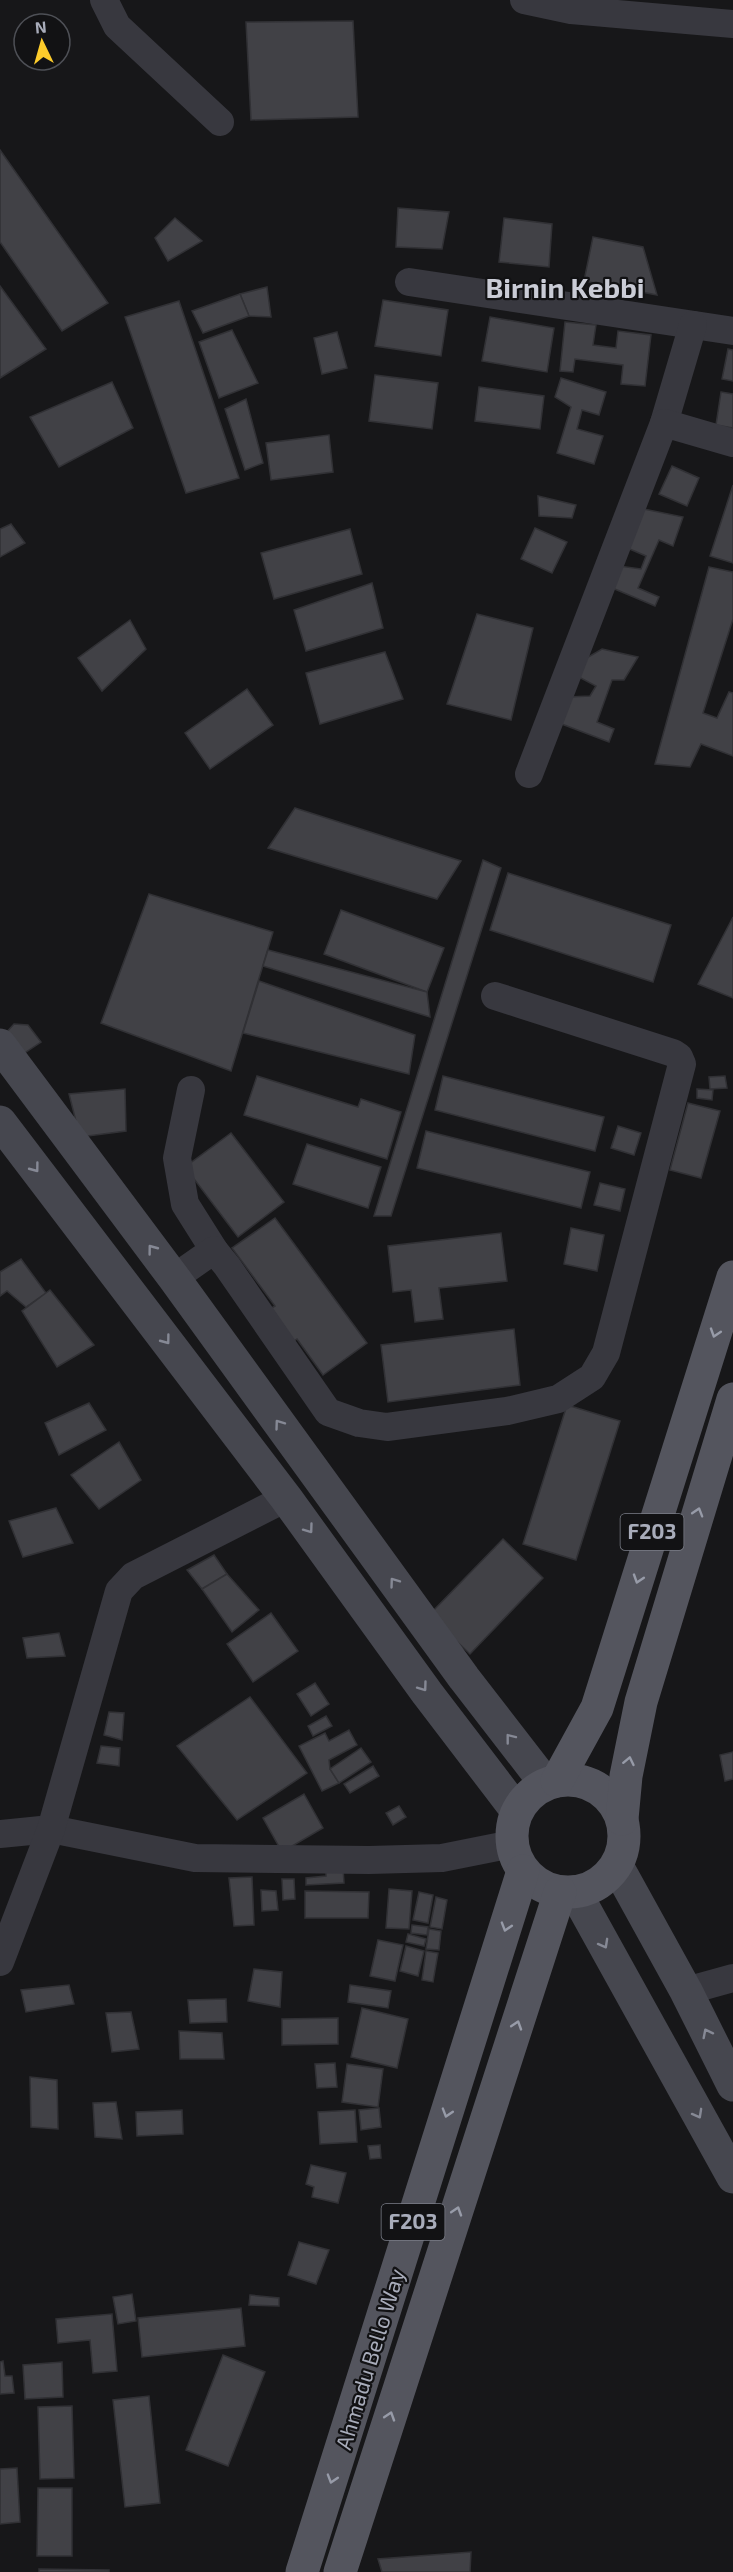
<svg xmlns="http://www.w3.org/2000/svg" width="733" height="2572" viewBox="0 0 733 2572" font-family="'Exo 2',sans-serif">
  <style>
    .building { fill: #414146; stroke: #313135; stroke-width: 1.5 }
    .lines { fill: none; stroke-linecap: round; stroke-linejoin: round }
    .street { stroke: #38383f; stroke-width: 28 }
    .secondary { stroke: #46474f; stroke-width: 33 }
    .primary { stroke: #54555e; stroke-width: 33 }
    .oneway { stroke: #868995 }
    .oneway2 { stroke: #979ba8 }
    .labels { text-anchor: middle; stroke-width: 4.5; stroke-linejoin: round; paint-order: stroke }
    .shield { fill: #121214; stroke: #7b7e88; stroke-width: 1.5 }
    .shield-label { font-size: 21px; font-weight: bold; fill: #a8acba }
    .street-label { font-size: 22px; fill: #a8acba; stroke: #121214 }
    .district-label { font-size: 28px; font-weight: bold; fill: #caccd6; stroke: #121214 }
  </style>
  <rect width="100%" height="100%" fill="#171719"/>
  <g class="building">
    <polygon points="353,21 358,117 251,120 246,22"/>
    <polygon points="0,150 108,303 62,331 0,242"/>
    <polygon points="398,208 449,212 442,249 396,247"/>
    <polygon points="175,218 202,241 168,261 155,238"/>
    <polygon points="504,218 552,224 549,267 499,262"/>
    <polygon points="593,237 643,247 657,295 584,281"/>
    <polygon points="0,286 46,349 0,378"/>
    <polygon points="267,287 271,317 249,316 240,294"/>
    <polygon points="240,294 249,316 203,333 192,311"/>
    <polygon points="383,300 448,310 441,356 375,346"/>
    <polygon points="179,301 239,478 186,493 125,317"/>
    <polygon points="490,317 554,328 547,372 482,361"/>
    <polygon points="565,322 596,325 593,345 616,348 618,331 651,335 645,386 621,384 623,365 575,359 573,372 560,371"/>
    <polygon points="232,330 258,383 219,398 199,342"/>
    <polygon points="337,332 347,368 322,374 314,338"/>
    <polygon points="728,349 733,350 733,381 722,379"/>
    <polygon points="375,375 438,383 432,429 369,421"/>
    <polygon points="561,378 606,392 599,415 582,410 577,429 603,436 594,464 557,453 571,407 555,397"/>
    <polygon points="112,382 133,428 59,467 30,417"/>
    <polygon points="479,387 544,396 540,429 475,421"/>
    <polygon points="721,392 733,394 733,428 716,425"/>
    <polygon points="246,399 263,463 245,470 225,409"/>
    <polygon points="329,435 333,472 271,480 266,443"/>
    <polygon points="672,466 699,478 687,506 659,494"/>
    <polygon points="733,485 733,563 710,556"/>
    <polygon points="538,496 576,505 572,518 539,516"/>
    <polygon points="634,507 683,517 673,546 659,540 638,588 659,597 655,606 610,587 619,566 641,569 646,556 618,544"/>
    <polygon points="11,524 25,543 0,557 0,529"/>
    <polygon points="535,528 567,542 552,573 521,559"/>
    <polygon points="350,529 362,574 274,599 261,553"/>
    <polygon points="709,567 733,572 733,619 703,713 717,718 729,692 733,693 733,756 701,744 690,767 655,764"/>
    <polygon points="372,583 383,628 306,651 294,610"/>
    <polygon points="477,614 533,628 511,720 447,704"/>
    <polygon points="130,620 146,649 102,691 78,658"/>
    <polygon points="602,649 638,657 624,680 612,680 597,722 614,729 609,742 559,723 568,697 590,696 596,686 575,675 583,660"/>
    <polygon points="385,652 403,699 320,724 306,673"/>
    <polygon points="247,689 273,725 210,769 185,733"/>
    <polygon points="295,808 461,861 437,899 268,848"/>
    <polygon points="483,860 501,868 391,1216 374,1216"/>
    <polygon points="508,873 671,925 653,982 490,930"/>
    <polygon points="149,894 273,932 231,1071 101,1023"/>
    <polygon points="341,910 444,948 427,992 324,954"/>
    <polygon points="733,917 733,998 698,984"/>
    <polygon points="268,950 427,992 430,1017 263,966"/>
    <polygon points="259,981 415,1035 409,1074 243,1033"/>
    <polygon points="14,1024 28,1025 41,1042 20,1056 4,1035"/>
    <polygon points="257,1076 358,1107 361,1099 401,1112 387,1159 244,1115"/>
    <polygon points="443,1076 604,1117 595,1151 435,1110"/>
    <polygon points="725,1076 727,1088 710,1089 709,1077"/>
    <polygon points="125,1089 126,1131 80,1137 69,1094"/>
    <polygon points="697,1089 713,1090 712,1100 697,1098"/>
    <polygon points="688,1103 720,1111 701,1178 670,1170"/>
    <polygon points="618,1126 641,1133 634,1155 611,1148"/>
    <polygon points="426,1131 590,1172 581,1208 417,1168"/>
    <polygon points="231,1133 284,1202 238,1237 185,1167"/>
    <polygon points="307,1144 381,1167 368,1208 293,1184"/>
    <polygon points="600,1183 625,1189 620,1211 594,1205"/>
    <polygon points="275,1218 367,1343 323,1375 297,1339 291,1343 267,1311 275,1306 232,1248"/>
    <polygon points="571,1228 604,1235 597,1271 564,1264"/>
    <polygon points="501,1233 507,1281 439,1288 443,1319 415,1322 411,1290 393,1292 388,1246"/>
    <polygon points="21,1259 46,1293 26,1307 7,1291 0,1296 0,1272"/>
    <polygon points="50,1290 94,1345 57,1367 22,1311"/>
    <polygon points="514,1329 520,1385 388,1402 381,1345"/>
    <polygon points="89,1403 106,1430 59,1455 45,1423"/>
    <polygon points="567,1405 620,1421 576,1560 523,1544"/>
    <polygon points="119,1442 141,1480 99,1509 71,1475"/>
    <polygon points="56,1508 73,1543 23,1557 9,1521"/>
    <polygon points="503,1539 543,1578 470,1654 429,1615"/>
    <polygon points="214,1555 227,1574 202,1589 187,1570"/>
    <polygon points="227,1574 259,1610 232,1632 202,1589"/>
    <polygon points="271,1613 298,1651 253,1682 227,1644"/>
    <polygon points="59,1633 65,1656 27,1658 23,1638"/>
    <polygon points="315,1683 329,1704 311,1716 297,1694"/>
    <polygon points="250,1697 307,1773 237,1820 177,1746"/>
    <polygon points="109,1712 124,1713 122,1740 104,1735"/>
    <polygon points="326,1716 332,1726 313,1736 308,1726"/>
    <polygon points="349,1730 357,1745 329,1760 330,1769 339,1783 322,1791 299,1746 325,1733 329,1741"/>
    <polygon points="101,1746 120,1748 119,1766 97,1763"/>
    <polygon points="361,1748 371,1762 339,1783 330,1769"/>
    <polygon points="733,1752 733,1779 725,1781 720,1755"/>
    <polygon points="373,1766 379,1776 350,1793 344,1784"/>
    <polygon points="304,1794 323,1828 282,1852 263,1818"/>
    <polygon points="399,1806 406,1817 393,1825 386,1813"/>
    <polygon points="343,1868 344,1883 306,1885 306,1878 326,1876 326,1869"/>
    <polygon points="252,1877 254,1925 234,1926 229,1878"/>
    <polygon points="282,1879 294,1879 295,1899 283,1900"/>
    <polygon points="389,1889 412,1891 409,1929 386,1928"/>
    <polygon points="261,1890 276,1891 278,1910 262,1911"/>
    <polygon points="305,1891 369,1892 368,1918 305,1918"/>
    <polygon points="419,1892 433,1895 428,1923 413,1920"/>
    <polygon points="436,1897 447,1900 442,1929 430,1927"/>
    <polygon points="412,1925 428,1927 427,1935 411,1933"/>
    <polygon points="429,1929 441,1931 439,1950 426,1949"/>
    <polygon points="408,1934 426,1939 424,1946 406,1942"/>
    <polygon points="378,1940 403,1945 395,1981 370,1976"/>
    <polygon points="406,1946 424,1951 418,1976 400,1971"/>
    <polygon points="426,1951 438,1953 433,1982 422,1980"/>
    <polygon points="254,1969 282,1972 280,2007 248,2001"/>
    <polygon points="69,1985 74,2004 26,2012 21,1990"/>
    <polygon points="350,1985 391,1991 388,2008 348,2002"/>
    <polygon points="226,1999 227,2022 190,2023 188,2000"/>
    <polygon points="362,2008 408,2019 397,2068 351,2057"/>
    <polygon points="131,2012 139,2049 112,2052 106,2013"/>
    <polygon points="338,2018 338,2044 282,2045 282,2019"/>
    <polygon points="179,2031 222,2033 224,2059 180,2059"/>
    <polygon points="335,2063 337,2087 317,2088 315,2064"/>
    <polygon points="347,2064 383,2069 378,2107 342,2102"/>
    <polygon points="30,2077 57,2080 58,2129 31,2127"/>
    <polygon points="116,2102 122,2139 95,2137 93,2103"/>
    <polygon points="379,2108 381,2127 361,2130 359,2110"/>
    <polygon points="182,2110 183,2134 137,2136 136,2112"/>
    <polygon points="355,2110 357,2142 320,2144 318,2112"/>
    <polygon points="380,2145 381,2158 370,2159 368,2146"/>
    <polygon points="311,2165 346,2173 338,2203 312,2197 314,2187 306,2184"/>
    <polygon points="299,2242 329,2250 316,2284 288,2275"/>
    <polygon points="132,2294 136,2321 118,2324 113,2297"/>
    <polygon points="250,2295 279,2298 279,2306 249,2305"/>
    <polygon points="241,2308 245,2346 142,2357 138,2318"/>
    <polygon points="112,2314 117,2371 93,2373 90,2340 58,2343 56,2319"/>
    <polygon points="223,2355 265,2372 228,2466 186,2450"/>
    <polygon points="3,2361 5,2376 12,2376 14,2393 0,2394 0,2362"/>
    <polygon points="62,2362 63,2397 25,2399 23,2365"/>
    <polygon points="149,2396 160,2503 125,2507 113,2400"/>
    <polygon points="72,2406 74,2478 40,2479 38,2407"/>
    <polygon points="17,2468 20,2522 0,2524 0,2469"/>
    <polygon points="38,2488 72,2488 72,2556 37,2556"/>
    <polygon points="471,2552 470,2572 382,2572 378,2559"/>
    <polygon points="39,2569 109,2570 109,2572 39,2572"/>
  </g>
  <g class="lines">
    <g class="street">
      <polyline points="104,0 117,26 220,122"/>
      <polyline points="524,0 571,10 733,24"/>
      <polyline points="409,282 733,331"/>
      <polyline points="664,423 693,325"/>
      <polyline points="529,774 664,423 733,443"/>
      <polyline points="191,1090 177,1158 185,1204 214,1250"/>
      <polyline points="174,1278 214,1250 227,1266 328,1412 359,1423 387,1427 507,1411 558,1399 592,1377 606,1353 682,1064 679,1057 673,1053 495,996"/>
      <polyline points="0,1834 51,1829 195,1858 369,1860 442,1858 512,1844"/>
      <polyline points="0,1962 51,1829 119,1591 133,1576 286,1498"/>
      <polyline points="686,1991 733,1978"/>
    </g>
    <g class="secondary">
      <polyline points="0,1045 174,1278 464,1678 546,1784"/>
      <polyline points="0,1122 286,1498 427,1693 517,1811"/>
      <polyline points="617,1866 686,1991 733,2085"/>
      <polyline points="575,1892 733,2177"/>
    </g>
    <g class="primary">
      <circle cx="568" cy="1836" r="56"/>
      <polyline points="557,1781 597,1708 733,1277"/>
      <polyline points="622,1819 626,1776 641,1702 733,1399"/>
      <polyline points="302,2572 523,1871"/>
      <polyline points="340,2572 560,1892"/>
    </g>
  </g>
  <defs><path id="oneway-chevron" d="M-2-3.5L2.5 0L-2 3.5" fill="none" stroke-width="1.6" stroke-linecap="round" stroke-linejoin="round" transform="scale(1.5)"/></defs>
  <g class="oneway">
    <use href="#oneway-chevron" transform="translate(35 1168) rotate(53)"/>
    <use href="#oneway-chevron" transform="translate(152 1249) rotate(-127)"/>
    <use href="#oneway-chevron" transform="translate(166 1340) rotate(53)"/>
    <use href="#oneway-chevron" transform="translate(279 1424) rotate(-126)"/>
    <use href="#oneway-chevron" transform="translate(309 1529) rotate(54)"/>
    <use href="#oneway-chevron" transform="translate(394 1582) rotate(-126)"/>
    <use href="#oneway-chevron" transform="translate(423 1687) rotate(54)"/>
    <use href="#oneway-chevron" transform="translate(510 1738) rotate(-128)"/>
    <use href="#oneway-chevron" transform="translate(604 1944) rotate(61)"/>
    <use href="#oneway-chevron" transform="translate(707 2033) rotate(-117)"/>
    <use href="#oneway-chevron" transform="translate(698 2114) rotate(61)"/>
  </g>
  <g class="oneway2">
    <use href="#oneway-chevron" transform="translate(715 1333) rotate(108)"/>
    <use href="#oneway-chevron" transform="translate(698 1512) rotate(-73)"/>
    <use href="#oneway-chevron" transform="translate(638 1579) rotate(108)"/>
    <use href="#oneway-chevron" transform="translate(629 1761) rotate(-78)"/>
    <use href="#oneway-chevron" transform="translate(506 1927) rotate(107)"/>
    <use href="#oneway-chevron" transform="translate(517 2025) rotate(-72)"/>
    <use href="#oneway-chevron" transform="translate(447 2113) rotate(107)"/>
    <use href="#oneway-chevron" transform="translate(457 2211) rotate(-72)"/>
    <use href="#oneway-chevron" transform="translate(390 2416) rotate(-72)"/>
    <use href="#oneway-chevron" transform="translate(332 2479) rotate(107)"/>
  </g>
  <g class="labels">
    <g class="shield">
      <rect x="620.5" y="1514" width="63" height="36" rx="4.5"/>
      <rect x="381.5" y="2204" width="63" height="36" rx="4.5"/>
    </g>
    <g class="shield-label">
      <text x="652" y="1539">F203</text>
      <text x="413" y="2229">F203</text>
    </g>
    <g class="street-label">
      <text transform="translate(370 2359) rotate(-73)" y="8">Ahmadu Bello Way</text>
    </g>
    <g class="district-label">
      <text x="565" y="298">Birnin Kebbi</text>
    </g>
  </g>
  <g transform="translate(42 42) rotate(355)"><circle r="28" fill="#121214" stroke="#4e5056" stroke-width="1.5"/>
  <path d="M0-4.5L10 22L0 15L-10 22Z" fill="#fdcc2b"/>
  <text y="-9" font-size="16" font-weight="bold" text-anchor="middle" fill="#a8acba">N</text>
  </g>
</svg>
